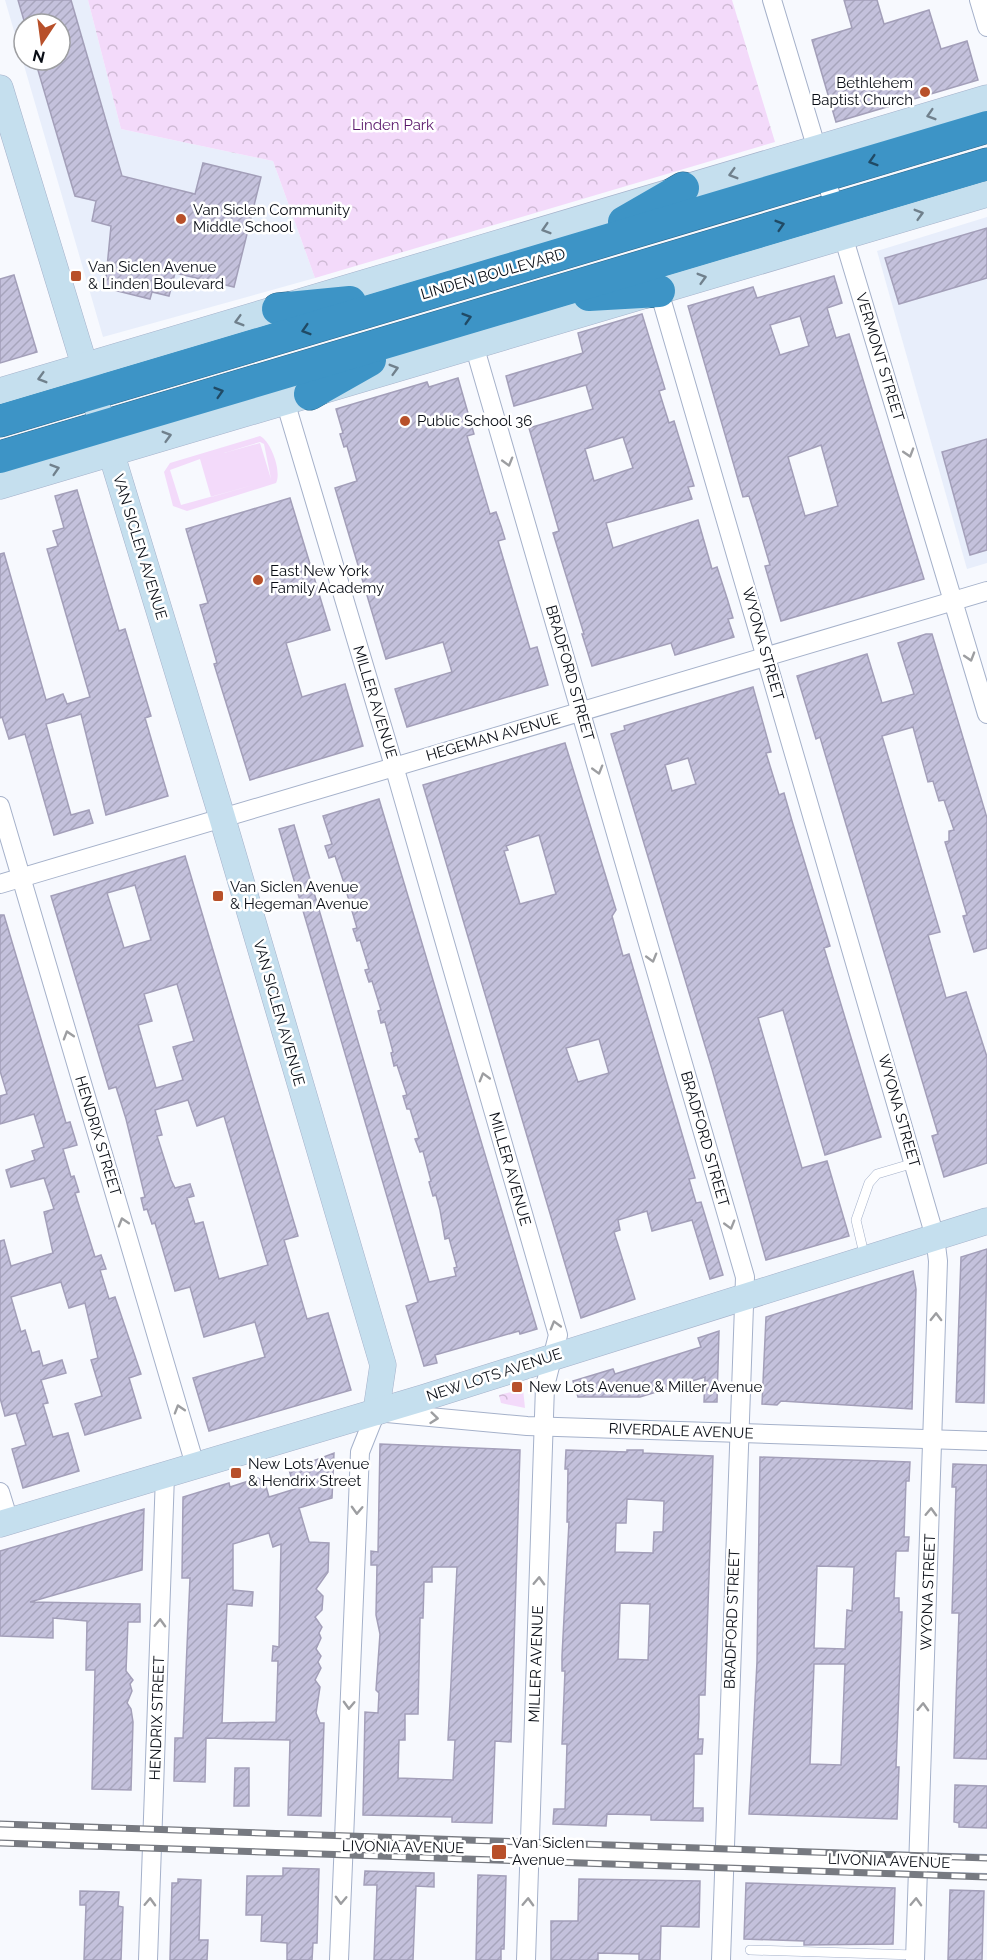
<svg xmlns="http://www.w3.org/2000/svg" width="987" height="1960" viewBox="0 0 987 1960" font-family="Raleway,sans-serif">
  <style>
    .built { fill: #e8eefb; fill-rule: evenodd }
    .green { fill: #f3dafa; fill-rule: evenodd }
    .park { fill: url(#park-crowns) }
    .building { fill: url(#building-hatch); stroke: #a39fb9; stroke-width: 1.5; fill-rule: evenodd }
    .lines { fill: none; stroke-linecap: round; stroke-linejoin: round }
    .lane-casing { stroke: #a5b1ca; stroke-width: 10 }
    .street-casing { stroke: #a5b1ca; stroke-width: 20 }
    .secondary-casing { stroke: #a5b1ca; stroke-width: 27 }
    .highway-casing { stroke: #2b6588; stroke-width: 33 }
    .lane { stroke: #fff; stroke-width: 9 }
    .street { stroke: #fff; stroke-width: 18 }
    .secondary { stroke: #c5dfee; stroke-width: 26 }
    .highway { stroke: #3d94c6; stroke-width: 32 }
    .rail-casing { stroke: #777a81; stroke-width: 7 }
    .rail { stroke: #fff; stroke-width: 4.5; stroke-dasharray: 14; stroke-linecap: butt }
    .oneway { stroke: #70808c }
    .oneway2 { stroke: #204a65 }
    .oneway3 { stroke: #9d9ea1 }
    .poi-dot { fill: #b8502a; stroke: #fff; stroke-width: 2 }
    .labels { text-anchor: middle; stroke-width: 5; stroke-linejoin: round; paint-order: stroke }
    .poi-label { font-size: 15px; fill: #090d15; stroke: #fff; text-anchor: start }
    .park-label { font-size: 15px; fill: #59186a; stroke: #fff }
    .street-label { font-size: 15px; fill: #090d15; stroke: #fff }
  </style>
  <defs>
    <pattern id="park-crowns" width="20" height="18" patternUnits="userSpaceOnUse" patternTransform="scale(1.5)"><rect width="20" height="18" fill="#f3dafa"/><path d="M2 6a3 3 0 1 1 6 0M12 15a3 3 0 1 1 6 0" fill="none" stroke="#cfbad5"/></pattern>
    <pattern id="building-hatch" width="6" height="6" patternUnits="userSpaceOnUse" patternTransform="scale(1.5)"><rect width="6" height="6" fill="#c4c1dc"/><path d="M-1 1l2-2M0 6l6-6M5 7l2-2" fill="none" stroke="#a7a5bc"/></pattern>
  </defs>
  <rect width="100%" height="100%" fill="#f7f9fe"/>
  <g class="built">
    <path d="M5 0H88L121 129 273 161 315 278 103 337ZM24 24H60V60H24Z"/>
    <polygon points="987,217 987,563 967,569 877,251"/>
  </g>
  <path class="green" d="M260 436C271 441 282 472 276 483L187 511 173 506 164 472 170 463ZM260 442 264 444 271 479 260 443 224 453ZM200 459 211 497 271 480 181 505 170 470Z"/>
  <g class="park">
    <polygon points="88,0 732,0 775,142 315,278 273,161 121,129"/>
    <polygon points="523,1389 525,1408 501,1403 499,1395"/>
  </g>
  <g class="building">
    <polygon points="18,0 71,0 122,176 195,194 203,163 261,177 234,287 175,273 169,296 152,292 150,299 105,288 111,226 92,221 96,201 75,196 35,60 60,60 60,24 25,24"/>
    <polygon points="844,0 877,0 884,24 929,10 941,49 967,41 978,80 836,122 812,40 852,28"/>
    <polygon points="987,228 987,278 899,304 885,258"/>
    <polygon points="14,275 37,352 0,363 0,279"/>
    <path d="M834 276 842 303 827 308 836 338 849 334 924 579 781 621 765 566 770 565 756 518 749 496 743 497 688 306 753 287 757 298ZM800 316 809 346 780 355 770 325ZM821 445 838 506 805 516 788 457Z"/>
    <path d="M642 314 665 389 659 391 669 423 674 421 694 486 688 487 692 499 606 523 613 548 698 520 712 569 717 567 727 598 733 618 728 619 734 637 675 655 671 643 592 666 582 634H584L553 533 559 531 529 428 593 409 586 385 514 406 506 376 583 353 578 333ZM623 437 633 468 594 481 585 449Z"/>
    <polygon points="458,378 474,434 467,436 490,514 496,512 501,526 505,539 498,541 530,649 537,647 548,685 407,727 395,689 452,672 443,642 386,659 335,488 357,481 347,446 344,447 340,434 343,433 336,409 427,382 429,387"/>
    <polygon points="987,439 987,550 970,555 942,452"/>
    <polygon points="77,490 119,631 125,629 151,716 145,718 168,796 106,815 81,714 46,724 71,815 89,810 93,823 54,835 25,734 9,739 2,717 0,718 0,554 4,553 46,700 63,694 67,704 90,697 47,549 58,546 53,531 64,528 55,496"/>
    <polygon points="290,498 330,630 286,643 302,697 345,684 363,746 250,780 214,664 217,663 200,605 208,603 186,529"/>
    <polygon points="926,634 932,634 987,818 987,948 974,952 963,916 967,915 945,842 949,841 949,831 954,830 944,800 939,801 933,781 928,782 913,727 882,736 940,932 928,935 946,998 966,992 987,1057 987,1163 944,1177 932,1136 938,1134 932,1114 820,737 816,739 797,676 867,654 882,703 914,694 898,643"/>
    <path d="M753 687 771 752 766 753 779 795 784 793 792 821 830 946 824 948 881 1137 825 1155 783 1010 758 1018 802 1168 827 1161 849 1236 766 1260 712 1069 611 734 625 730 624 726ZM688 758 696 784 672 791 665 765Z"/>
    <path d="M565 743 616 910 612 916 623 956 629 954 695 1178 689 1179 696 1203 701 1202 723 1275 710 1279 692 1220 652 1231 647 1211 618 1220 620 1230 614 1232 635 1299 581 1318 423 785ZM539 835 556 894 520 904 504 851 508 850 506 846ZM599 1039 609 1073 578 1082 566 1048Z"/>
    <polygon points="379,799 537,1329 520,1334 519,1331 435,1355 437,1363 424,1366 406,1306 418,1302 279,829 294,825 429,1282 456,1276 454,1268 457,1267 449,1238 445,1239 440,1210 436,1195 433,1196 429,1182 431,1181 423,1151 420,1152 415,1139 419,1138 410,1109 407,1109 403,1096 407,1095 397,1065 394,1066 391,1053 393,1052 385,1022 381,1023 378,1011 381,1010 372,981 369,982 365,970 369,969 360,940 357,941 353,929 357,928 343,880 335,856 329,858 325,846 332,844 323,816"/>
    <path d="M185 856 298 1236 284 1240 307 1319 328 1313 351 1390 209 1431 193 1378 265 1357 255 1322 204 1337 190 1287 175 1291 155 1223 152 1224 147 1209 144 1210 141 1198 145 1197 126 1119 116 1087 109 1089 51 896ZM135 885 151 940 124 948 107 893ZM177 984 194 1041 173 1047 183 1080 156 1088 138 1025 152 1021 144 994ZM188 1100 197 1126 224 1116 268 1265 219 1279 203 1222 195 1224 187 1198 194 1196 190 1184 175 1188 171 1180 157 1136 162 1135 155 1110Z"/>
    <polygon points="0,915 4,915 66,1123 70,1122 77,1145 63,1149 71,1177 74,1176 79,1192 75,1193 95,1257 101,1255 106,1269 100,1270 109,1299 115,1297 141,1374 129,1378 141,1418 85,1435 75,1404 102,1396 91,1360 98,1358 85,1303 69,1308 61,1282 11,1297 21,1332 25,1330 32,1353 39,1351 43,1366 62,1360 66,1373 41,1380 48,1403 43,1404 53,1437 68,1433 79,1471 23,1488 12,1449 26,1445 16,1413 5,1416 0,1398 0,1241 4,1240 11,1266 53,1253 44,1212 54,1209 44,1178 11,1187 6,1170 35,1160 32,1151 44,1147 34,1114 0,1124 0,1096 7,1094 0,1071"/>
    <polygon points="987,1249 984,1403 956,1402 961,1257"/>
    <polygon points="913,1271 916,1289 912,1409 781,1401 777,1405 762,1404 766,1317"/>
    <polygon points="719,1331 717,1402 704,1402 705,1377 640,1397 578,1397 573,1381 613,1369 615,1374 701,1347 698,1338"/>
    <path d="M380 1444 520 1450 511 1742 495 1741 492 1823 452 1822V1817L363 1815 365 1712 378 1713 379 1693 376 1690 380 1634 376 1615 377 1565H371V1551L378 1552ZM432 1567H457L448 1740H455L453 1780 398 1778 399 1740H405V1714H418L420 1618H423L424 1582H432Z"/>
    <path d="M566 1450 627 1452V1450H643V1453L713 1456 705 1695H699V1717L698 1739H703L702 1754H694V1767L693 1808H703V1821L651 1820V1815L607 1814 606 1826 553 1824 554 1809H565L567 1744H562L565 1671H562V1656L569 1522H567L568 1469H565ZM627 1499 664 1501 663 1532H654L653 1553 615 1552 616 1523H626ZM620 1603 650 1604 648 1660 618 1659Z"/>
    <path d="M334 1453 332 1498 299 1508 309 1542 329 1543 328 1572 316 1589 323 1596 322 1610 315 1617 322 1627 319 1633 321 1638 316 1649 321 1656 318 1662 321 1668 315 1680 320 1687 316 1713 320 1723H324L321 1816 288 1815 290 1740 206 1738 205 1782 174 1781 175 1738H183L190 1578H182L183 1497 229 1483 230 1487 258 1478 265 1483 269 1497 295 1489 289 1470ZM269 1533 273 1547 281 1544 279 1647 273 1646 272 1661H278L276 1722 222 1723 227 1604 252 1606 253 1592 233 1590V1544Z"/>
    <path d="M760 1457 910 1462 909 1481H906L904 1537H909L908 1551H896L895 1574 894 1598H899V1612H902L896 1767H899L897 1819 749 1814 757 1662ZM817 1566 854 1567 852 1611 847 1610 845 1649 814 1648ZM814 1664H845L841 1765 810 1764Z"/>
    <polygon points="953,1464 987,1465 987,1759 954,1758 959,1613 952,1613 956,1487 952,1487"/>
    <polygon points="144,1509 142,1570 30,1602 140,1604 140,1622 128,1622 126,1671 133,1680 130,1684 132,1691 127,1703 131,1709 133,1722 131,1790 92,1789 95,1670 86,1670 87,1621 53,1618 53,1638 0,1636 0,1551"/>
    <polygon points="235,1768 249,1768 249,1806 234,1806"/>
    <polygon points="955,1785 987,1786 987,1828 959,1827 959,1823 954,1822"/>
    <polygon points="283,1868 319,1869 317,1943 313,1943 312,1960 287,1960 287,1943 261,1941 262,1915 246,1915 247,1876 283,1876"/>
    <polygon points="365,1871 434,1873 434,1887 416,1886 413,1960 374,1960 377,1885 364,1885"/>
    <polygon points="478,1875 506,1876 504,1949 501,1949 501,1960 476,1960"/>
    <polygon points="178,1879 201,1880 199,1940 208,1940 207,1960 170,1960 172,1883 178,1883"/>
    <polygon points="579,1879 700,1881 699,1927 661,1926 660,1960 639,1960 639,1954 598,1953 598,1960 551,1960 551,1921 578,1921"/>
    <polygon points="746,1883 895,1888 893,1944 804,1945 804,1941 744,1939"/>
    <polygon points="950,1890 984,1891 982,1960 948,1960"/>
    <polygon points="80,1891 119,1892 118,1906 123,1907 121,1960 84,1960 86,1905 80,1905"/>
  </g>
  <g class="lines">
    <g class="lane-casing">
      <g id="lane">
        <polyline points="865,1258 856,1220 869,1183 877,1174 914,1163"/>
        <polyline points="750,1950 915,1955"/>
      </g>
    </g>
    <g class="street-casing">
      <g id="street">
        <polyline points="772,0 987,714"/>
        <polyline points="979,0 987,27"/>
        <polyline points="659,291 935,1237 938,1261 915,1960"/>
        <polyline points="474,345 745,1277 721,1960"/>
        <polyline points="285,401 394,766 558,1335 545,1386 526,1960"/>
        <polyline points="0,806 195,1465"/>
        <polyline points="0,884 987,591"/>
        <polyline points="0,1492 9,1521"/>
        <polyline points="0,1831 343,1846 987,1864"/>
        <polyline points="148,1960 165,1475"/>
        <polyline points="339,1960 360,1452 376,1412 527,1426 987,1441"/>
      </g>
    </g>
    <g class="secondary-casing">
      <g id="secondary">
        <polyline points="0,88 222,817 383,1365 376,1412"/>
        <polyline points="0,391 987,98"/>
        <polyline points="0,486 987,194"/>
        <polyline points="0,1524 423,1398 987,1221"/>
      </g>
    </g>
    <g class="highway-casing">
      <g id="highway">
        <polyline points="624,222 683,188"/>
        <polyline points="589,295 659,291"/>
        <polyline points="278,309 350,302"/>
        <polyline points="310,394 370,360"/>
        <polyline points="0,421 987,127"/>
        <polyline points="0,457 987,164"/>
      </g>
    </g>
    <use href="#lane" class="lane"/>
    <use href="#street" class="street"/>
    <use href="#secondary" class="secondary"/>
    <use href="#highway" class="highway"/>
    <g class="rail-casing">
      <g id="rail">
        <polyline points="0,1824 987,1858"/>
        <polyline points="0,1843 987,1877"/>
      </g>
    </g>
    <use href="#rail" class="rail"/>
  </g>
  <defs><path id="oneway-chevron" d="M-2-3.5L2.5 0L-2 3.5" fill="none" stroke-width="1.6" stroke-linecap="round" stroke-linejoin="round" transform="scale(1.5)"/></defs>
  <g class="oneway">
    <use href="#oneway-chevron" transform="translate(931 115) rotate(163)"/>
    <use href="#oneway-chevron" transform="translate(733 174) rotate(164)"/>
    <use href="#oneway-chevron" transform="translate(919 214) rotate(-16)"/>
    <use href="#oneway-chevron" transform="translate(546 229) rotate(163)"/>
    <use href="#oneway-chevron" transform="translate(702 278) rotate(-16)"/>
    <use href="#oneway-chevron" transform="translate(239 321) rotate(164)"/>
    <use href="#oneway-chevron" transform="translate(394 369) rotate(-16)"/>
    <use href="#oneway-chevron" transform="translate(42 378) rotate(164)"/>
    <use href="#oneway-chevron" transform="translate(167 436) rotate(-16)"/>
    <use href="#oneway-chevron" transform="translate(55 469) rotate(-17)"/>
  </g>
  <g class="oneway2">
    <use href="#oneway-chevron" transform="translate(873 161) rotate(163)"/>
    <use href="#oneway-chevron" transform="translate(780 225) rotate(-17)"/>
    <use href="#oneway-chevron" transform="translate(467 318) rotate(-17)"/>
    <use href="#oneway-chevron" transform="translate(306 330) rotate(163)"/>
    <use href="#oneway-chevron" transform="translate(219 392) rotate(-17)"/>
  </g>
  <g class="oneway3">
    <use href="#oneway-chevron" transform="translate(909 453) rotate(73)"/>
    <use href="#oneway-chevron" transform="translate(508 462) rotate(74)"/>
    <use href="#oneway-chevron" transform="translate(970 657) rotate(73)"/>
    <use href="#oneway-chevron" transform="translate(598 770) rotate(74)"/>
    <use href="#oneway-chevron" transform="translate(652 958) rotate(74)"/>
    <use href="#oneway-chevron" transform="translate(68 1035) rotate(-107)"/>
    <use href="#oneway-chevron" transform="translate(484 1077) rotate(-106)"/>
    <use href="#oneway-chevron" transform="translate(123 1222) rotate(-107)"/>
    <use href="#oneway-chevron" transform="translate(730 1225) rotate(74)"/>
    <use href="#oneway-chevron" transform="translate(936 1317) rotate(-89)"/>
    <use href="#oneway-chevron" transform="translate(555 1325) rotate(-106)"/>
    <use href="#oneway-chevron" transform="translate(179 1409) rotate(-107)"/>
    <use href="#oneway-chevron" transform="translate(434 1418) rotate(6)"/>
    <use href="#oneway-chevron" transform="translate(357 1510) rotate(92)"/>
    <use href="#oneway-chevron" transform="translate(931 1512) rotate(-88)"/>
    <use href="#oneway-chevron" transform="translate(539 1581) rotate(-88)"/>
    <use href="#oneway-chevron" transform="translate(160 1623) rotate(-88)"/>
    <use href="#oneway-chevron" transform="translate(349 1705) rotate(92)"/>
    <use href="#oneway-chevron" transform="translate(923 1707) rotate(-88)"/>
    <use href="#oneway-chevron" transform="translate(341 1900) rotate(92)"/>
    <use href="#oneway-chevron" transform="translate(150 1902) rotate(-88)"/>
    <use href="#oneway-chevron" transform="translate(528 1902) rotate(-88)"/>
    <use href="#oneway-chevron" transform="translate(916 1902) rotate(-88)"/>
  </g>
  <g class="poi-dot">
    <circle cx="925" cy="92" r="6"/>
    <circle cx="181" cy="219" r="6"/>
    <rect x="70" y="270" width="12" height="12" rx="3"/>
    <circle cx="405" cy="421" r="6"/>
    <circle cx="258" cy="580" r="6"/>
    <rect x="212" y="890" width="12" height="12" rx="3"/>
    <rect x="511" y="1381" width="12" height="12" rx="3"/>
    <rect x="230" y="1467" width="12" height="12" rx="3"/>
    <rect x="491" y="1844" width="16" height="16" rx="3"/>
  </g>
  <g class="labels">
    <g class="poi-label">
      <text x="913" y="88" text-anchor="end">Bethlehem<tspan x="913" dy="17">Baptist Church</tspan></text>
      <text x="193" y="215">Van Siclen Community<tspan x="193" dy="17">Middle School</tspan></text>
      <text x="88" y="272">Van Siclen Avenue<tspan x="88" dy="17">&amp; Linden Boulevard</tspan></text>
      <text x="417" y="426">Public School 36</text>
      <text x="270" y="576">East New York<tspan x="270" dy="17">Family Academy</tspan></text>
      <text x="230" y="892">Van Siclen Avenue<tspan x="230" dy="17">&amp; Hegeman Avenue</tspan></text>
      <text x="529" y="1392">New Lots Avenue &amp; Miller Avenue</text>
      <text x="248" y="1469">New Lots Avenue<tspan x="248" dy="17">&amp; Hendrix Street</tspan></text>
      <text x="512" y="1848">Van Siclen<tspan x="512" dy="17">Avenue</tspan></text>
    </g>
    <g class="park-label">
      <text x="393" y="130">Linden Park</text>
    </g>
    <g class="street-label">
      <text transform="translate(493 274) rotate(-16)" y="5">LINDEN BOULEVARD</text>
      <text transform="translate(880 357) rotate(73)" y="5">VERMONT STREET</text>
      <text transform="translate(140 547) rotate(73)" y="5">VAN SICLEN AVENUE</text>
      <text transform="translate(763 644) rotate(74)" y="5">WYONA STREET</text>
      <text transform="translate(570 673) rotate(74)" y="5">BRADFORD STREET</text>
      <text transform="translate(375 702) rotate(73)" y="5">MILLER AVENUE</text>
      <text transform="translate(493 737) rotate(-16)" y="5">HEGEMAN AVENUE</text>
      <text transform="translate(279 1013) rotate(74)" y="5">VAN SICLEN AVENUE</text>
      <text transform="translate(899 1111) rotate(74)" y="5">WYONA STREET</text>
      <text transform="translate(98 1136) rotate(73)" y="5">HENDRIX STREET</text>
      <text transform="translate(705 1139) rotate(74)" y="5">BRADFORD STREET</text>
      <text transform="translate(510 1169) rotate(74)" y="5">MILLER AVENUE</text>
      <text transform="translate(494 1375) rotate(-18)" y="5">NEW LOTS AVENUE</text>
      <text transform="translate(681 1431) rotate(2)" y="5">RIVERDALE AVENUE</text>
      <text transform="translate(928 1592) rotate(-88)" y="5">WYONA STREET</text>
      <text transform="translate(732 1619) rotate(-88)" y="5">BRADFORD STREET</text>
      <text transform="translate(536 1664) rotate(-88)" y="5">MILLER AVENUE</text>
      <text transform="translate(157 1718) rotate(-88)" y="5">HENDRIX STREET</text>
      <text transform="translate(403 1847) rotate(1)" y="5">LIVONIA AVENUE</text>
      <text transform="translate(889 1861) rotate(2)" y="5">LIVONIA AVENUE</text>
    </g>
  </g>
  <g transform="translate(42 42) rotate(193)"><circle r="28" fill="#ffffff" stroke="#9d9ea1" stroke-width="1.5"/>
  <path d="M0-4.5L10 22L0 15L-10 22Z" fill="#b8502a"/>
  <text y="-9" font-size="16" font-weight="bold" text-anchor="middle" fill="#090d15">N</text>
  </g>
</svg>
